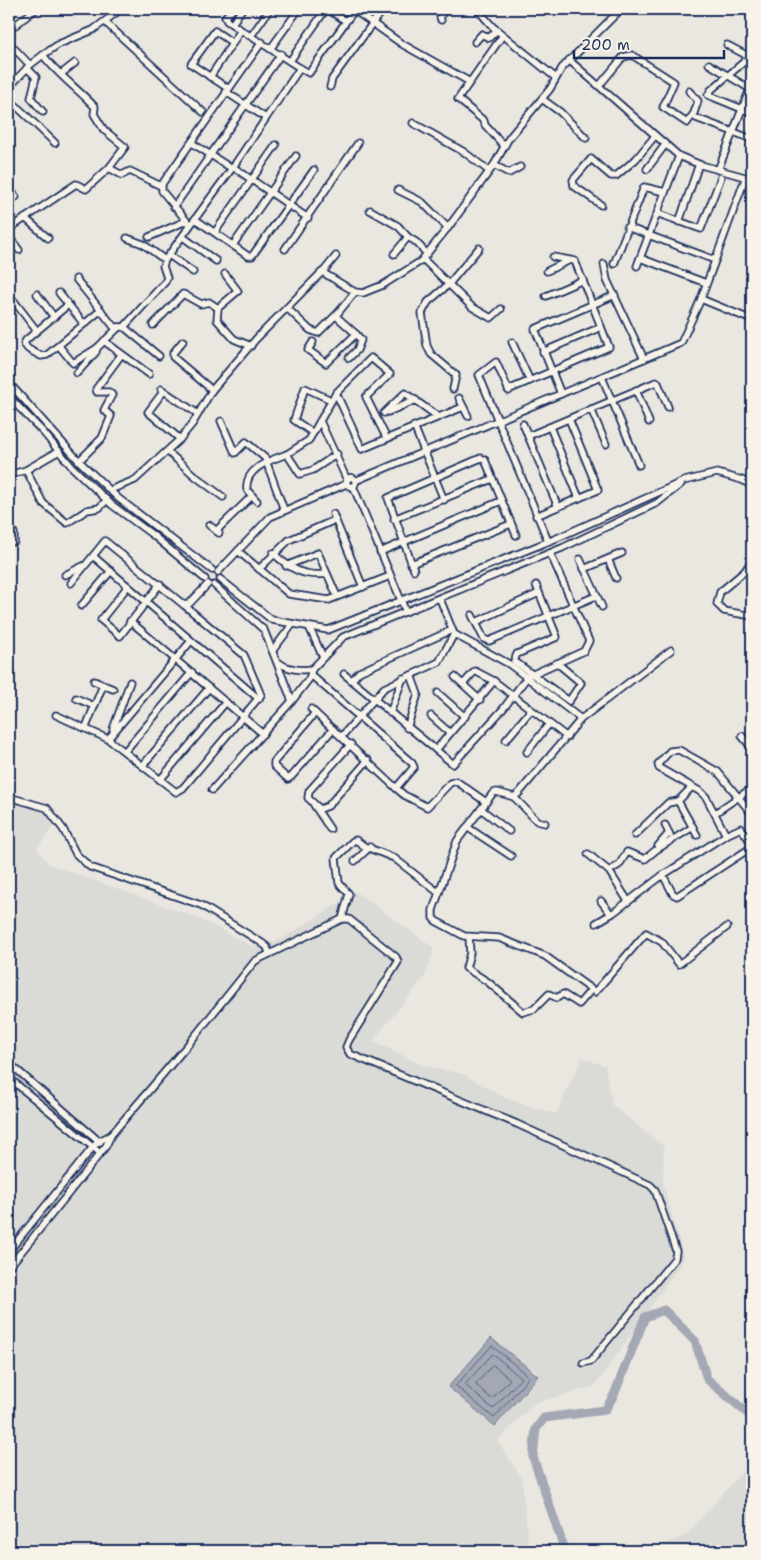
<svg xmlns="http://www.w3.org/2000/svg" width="761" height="1560" viewBox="0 0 761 1560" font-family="'Shantell Sans',sans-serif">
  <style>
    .built { fill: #dadad6 }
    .water { fill: #a3a8b4; stroke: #6d7892 }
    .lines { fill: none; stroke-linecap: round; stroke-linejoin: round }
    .shore { stroke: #515f80; stroke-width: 1 }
    .river { stroke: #a3a8b4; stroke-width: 9 }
    .minor-casing { stroke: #1b2f5e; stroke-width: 9 }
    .minor { stroke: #f7f3e8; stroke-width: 5.5 }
  </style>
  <rect width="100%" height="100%" fill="#eae7e0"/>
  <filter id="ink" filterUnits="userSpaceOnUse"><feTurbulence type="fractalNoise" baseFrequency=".02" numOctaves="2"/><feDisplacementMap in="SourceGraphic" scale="10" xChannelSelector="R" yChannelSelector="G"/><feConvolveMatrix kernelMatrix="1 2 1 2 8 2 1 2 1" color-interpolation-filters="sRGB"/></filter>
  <g filter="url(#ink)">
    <g class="built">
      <polygon points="9,795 60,816 37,849 49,864 198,918 253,947 282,939 356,892 434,948 425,976 373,1041 424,1066 463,1074 507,1099 556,1114 582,1058 605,1066 612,1105 664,1147 663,1184 684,1259 594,1387 535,1403 497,1441 522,1478 528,1539 518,1551 9,1551"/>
      <polygon points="752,1461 752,1551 650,1551 685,1536"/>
    </g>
    <polygon class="water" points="491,1338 538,1376 495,1426 448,1387"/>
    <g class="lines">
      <g class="shore">
        <polygon points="492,1346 529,1377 494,1418 456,1386"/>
        <polygon points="493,1354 521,1378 493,1409 465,1385"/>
        <polygon points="493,1365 510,1379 492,1399 476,1385"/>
      </g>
      <polyline class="river" points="565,1551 533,1457 536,1429 544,1418 605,1410 614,1395 645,1317 664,1310 695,1341 707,1379 752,1417"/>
      <g class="minor-casing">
        <g id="minor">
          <polyline points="233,9 225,17 227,21 300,68"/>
          <polyline points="327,9 346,21"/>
          <polyline points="477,9 493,27 556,78"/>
          <polyline points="354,10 402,44 470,82"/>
          <polyline points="441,20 440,17 445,9"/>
          <polyline points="105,22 203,112"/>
          <polyline points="232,24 242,9"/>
          <polyline points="9,30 36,9"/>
          <polyline points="503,35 458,99 484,121 485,125 504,146"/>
          <polyline points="251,36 270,9"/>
          <polyline points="475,42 482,34 489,38 497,30"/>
          <polyline points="9,43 30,65"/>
          <polyline points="727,45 750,57"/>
          <polyline points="271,48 299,9"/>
          <path d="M43 55C58 75 78 89 95 107L94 114 104 130 125 147 109 168"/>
          <polyline points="752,55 711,90 708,95 752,113"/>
          <polyline points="569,60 679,156 701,165 752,179"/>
          <polyline points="290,61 326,9"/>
          <polyline points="709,64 750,89 718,170"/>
          <polyline points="27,68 36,77 31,98 43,112"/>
          <polyline points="61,74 75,63"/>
          <polyline points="210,77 241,30"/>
          <polyline points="599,86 623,57 632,55 674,82 663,107 687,123 694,113 698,101 689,91"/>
          <polyline points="9,87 30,65 43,55 59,44 93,30 121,9"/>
          <polyline points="330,87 332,79 383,9"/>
          <polyline points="229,89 191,64 215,31 233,43"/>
          <polyline points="226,92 266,118"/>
          <polyline points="9,99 55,143"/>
          <polyline points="542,99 560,112 586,138"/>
          <polyline points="696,118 752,139"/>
          <polyline points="413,123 464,152 489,171"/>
          <polyline points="192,143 231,168"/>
          <polyline points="494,165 509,173 520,167"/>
          <polyline points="233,167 308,218"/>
          <polyline points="647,169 665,145"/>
          <polyline points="9,188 16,197"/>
          <polyline points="398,190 422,202 448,228"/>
          <polyline points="601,205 574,186 573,180 591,159 611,176 616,176 636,159 655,136"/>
          <polyline points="174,207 281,54"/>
          <polyline points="370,210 398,226 408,237"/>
          <polyline points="659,214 701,229 721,177"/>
          <polyline points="25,218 48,238"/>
          <polyline points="195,219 248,256 252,256 314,170"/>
          <polyline points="679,222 698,167"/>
          <polyline points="190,225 162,191 162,184 262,42"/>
          <polyline points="627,227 715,260"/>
          <polyline points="9,229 76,184 86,189 109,168 122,175 130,171 161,186"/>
          <polyline points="215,232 276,145"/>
          <polyline points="9,237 19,250"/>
          <polyline points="149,237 186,221"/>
          <polyline points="183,237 216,261"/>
          <polyline points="127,238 143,244 165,260"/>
          <polyline points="233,245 296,156"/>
          <polyline points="285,249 358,143"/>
          <polyline points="394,254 408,237 416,242 427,254"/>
          <polyline points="169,255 193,272"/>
          <polyline points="640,258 706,283"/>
          <polyline points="423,259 472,307 491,318 501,309"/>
          <polyline points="604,264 607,280 644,359"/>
          <polyline points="614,264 644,187 665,192"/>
          <polyline points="637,266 679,156"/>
          <polyline points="547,271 568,261"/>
          <polyline points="323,272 336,256"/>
          <polyline points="225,274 238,291 218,308 217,320 234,339 251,346"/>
          <polyline points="76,279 114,327 124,327 159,356"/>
          <polyline points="59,293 84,324"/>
          <polyline points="37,294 54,317"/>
          <polyline points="546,296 583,280"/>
          <polyline points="701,299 752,320"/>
          <polyline points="14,301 37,331"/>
          <polyline points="68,305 26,340 24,344 28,349 41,356 47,355 101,310"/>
          <polyline points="288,309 310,330 318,333 338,313 355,292"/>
          <polyline points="336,316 356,334"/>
          <polyline points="153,325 183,294 201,304 209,302 218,308"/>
          <polyline points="124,327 165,282 167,278 163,266 165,260 233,167 300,68 309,73 355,9"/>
          <polyline points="104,341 149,374"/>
          <polyline points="183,341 173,353 173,357 212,390"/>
          <polyline points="313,342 308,350 326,363 356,334 361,340 357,350 349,358"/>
          <polyline points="512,342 530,381"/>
          <polyline points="59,346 73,363 97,348"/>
          <polyline points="543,352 601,327"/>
          <polyline points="77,373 96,352 97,348 119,327"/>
          <polyline points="602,377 639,465"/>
          <polyline points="9,383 79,461 118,498 212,570"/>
          <polyline points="161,389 198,414"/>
          <polyline points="453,389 456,375 431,354 427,346 422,313 428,302 448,285 479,248"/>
          <polyline points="508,390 609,347 575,261 553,257"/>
          <polyline points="636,390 649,422"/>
          <polyline points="509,391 496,362 479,375 548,541"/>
          <polyline points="163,392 148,412 180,439"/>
          <polyline points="336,393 362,449 463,407"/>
          <polyline points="561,394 535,329 615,295"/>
          <polyline points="9,397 43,432 72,467 112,505 154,536 205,579"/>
          <polyline points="459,398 468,416"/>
          <polyline points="591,409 606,444"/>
          <polyline points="388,412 416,400"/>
          <polyline points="384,413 405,393 437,416"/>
          <polyline points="221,421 235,453 246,442 265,458 284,510"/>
          <polyline points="320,421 347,480"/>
          <polyline points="523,424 558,507"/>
          <polyline points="414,426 444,500"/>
          <polyline points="550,427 579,498"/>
          <polyline points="313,433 294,420 305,388 331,400"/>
          <polyline points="528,436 656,382 658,383 668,407"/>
          <polyline points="168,452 195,476 223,497"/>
          <polyline points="337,454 313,470 300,474 287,454 309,440 336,393 371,358 390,374 366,397 386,437"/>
          <polyline points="79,461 102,438 111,416 104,410 112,395 109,392 97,392 96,389 121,355"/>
          <polyline points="26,470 43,503 67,523 87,510 99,508 107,500"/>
          <polyline points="9,475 26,470 59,451"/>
          <circle cx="351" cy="482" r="4.5"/>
          <polyline points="355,481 681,343 701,299 745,179"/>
          <polyline points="353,486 406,612"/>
          <polyline points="110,490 135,480 180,439 193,423 212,390 256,339 322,272 355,292 363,293 383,285 421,261 450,225 494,165 509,138 550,89 562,68 621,9"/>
          <path d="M257 501 247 490C244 468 271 460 287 454"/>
          <polyline points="333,514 363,587"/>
          <polyline points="536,516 598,490 569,419"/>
          <polyline points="394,519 492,479"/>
          <polyline points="9,525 14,533 14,542"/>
          <polyline points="209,525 219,533"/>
          <polyline points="216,531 252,496"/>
          <polyline points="238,551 289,594 329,600 390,576"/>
          <polyline points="380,552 501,501"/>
          <path d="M273 553C290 569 304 577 327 574"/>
          <polyline points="93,556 259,699"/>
          <polyline points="580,559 602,607"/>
          <polyline points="608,559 616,578"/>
          <polyline points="752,560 745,571 720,592 717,604 724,611 752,616"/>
          <polyline points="411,564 511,524"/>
          <polyline points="286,566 318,553 337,596"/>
          <polyline points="259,569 289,540 335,520"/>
          <polyline points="584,569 622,553"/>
          <polyline points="414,570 388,498 481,458 485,460 516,535"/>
          <polyline points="218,572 270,517 346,484"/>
          <polyline points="65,575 83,566"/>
          <polyline points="220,579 272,620 328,630 557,538 684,481 717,473 742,480 752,486"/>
          <polyline points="71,583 105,541 184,605 189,604 208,584"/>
          <polyline points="214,585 264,630 292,701"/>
          <polyline points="536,585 557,637 517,654 514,661 569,701 581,683 557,663"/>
          <polyline points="128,586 101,620 120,636 160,584"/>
          <polyline points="184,605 244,655 261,695 183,788 176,792 108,739 191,641"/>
          <polyline points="81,606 111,571"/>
          <polyline points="472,615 484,639 489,641 596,596"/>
          <polyline points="130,621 263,734"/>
          <polyline points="476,622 539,593"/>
          <polyline points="310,629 323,657"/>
          <polyline points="454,634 509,664 581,719 519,793 514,797 497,792 493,793 457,841 433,910 433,918 436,921 464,936 499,938 545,956 595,992 646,933 662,942 679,964 727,927"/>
          <polyline points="273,650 292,625"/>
          <path d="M277 661C286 669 300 671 312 669"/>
          <polyline points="344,674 453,764 503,709 528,676"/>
          <polyline points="533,674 584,651 589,641 550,553"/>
          <polyline points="455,677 480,700"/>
          <polyline points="352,680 359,672 452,630"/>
          <polyline points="94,681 113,689"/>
          <polyline points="463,684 475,671 494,681 567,737"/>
          <polyline points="438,693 465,717"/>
          <polyline points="76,698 94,706"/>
          <polyline points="311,709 396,788 414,767 412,763 311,675"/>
          <polyline points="315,713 274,762 274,766 288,779 292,776 333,729"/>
          <polyline points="390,713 403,678"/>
          <polyline points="56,715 108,739"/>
          <polyline points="431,716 450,733"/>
          <polyline points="581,719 671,650"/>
          <polyline points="86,727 103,685"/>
          <polyline points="407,728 418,694 411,675"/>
          <polyline points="113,729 130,682"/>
          <polyline points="342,736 384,688 439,662 454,634 440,599"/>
          <polyline points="742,736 752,748"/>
          <polyline points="506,740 531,710"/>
          <polyline points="351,744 309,791 308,798 320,809 328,806 368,760"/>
          <polyline points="436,750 494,681"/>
          <polyline points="125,751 192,672"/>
          <polyline points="527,752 549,724"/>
          <polyline points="143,765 209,688"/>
          <polyline points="160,780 226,702"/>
          <polyline points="692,787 678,801 697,835"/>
          <polyline points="396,788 404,795 427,807 450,783 456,781 486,802"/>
          <polyline points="212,790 292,701 309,679 312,669 343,637 562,548 657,503 681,484"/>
          <polyline points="9,797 47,808 63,829 76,854 90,867 201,905 262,943 267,947 269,953"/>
          <polyline points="514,797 537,821 545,823"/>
          <polyline points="314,805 330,829"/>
          <polyline points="481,809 509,831"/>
          <polyline points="715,813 752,788"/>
          <polyline points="752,814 718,772 679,750 670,751 658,764 659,768 701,792 706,797 726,835 663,875 673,894 677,896 752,847"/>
          <polyline points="665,825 670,835"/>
          <polyline points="467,827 511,856"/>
          <polyline points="635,835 668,803 678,801"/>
          <polyline points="726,835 741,828 752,844"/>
          <polyline points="658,846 669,833"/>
          <polyline points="588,854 609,871 628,901"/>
          <polyline points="355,861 370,847"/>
          <polyline points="609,871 619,865 627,852 645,859 656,850 693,827"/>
          <polyline points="601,901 611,914"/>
          <polyline points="342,919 349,894 339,883 336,858 353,841 356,840 364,846 394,858 439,893"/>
          <polyline points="596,923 613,913 663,875"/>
          <polyline points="469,937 470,953 466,968 488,982 523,1012 534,1009 549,994 557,998 563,994 579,1004 591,990"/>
          <polyline points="9,1063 100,1142"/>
          <polyline points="9,1078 100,1153"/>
          <polyline points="9,1251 93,1147 99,1141 111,1135"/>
          <polyline points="9,1267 64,1199 106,1146 111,1135 191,1041 255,961 342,919 349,919 396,957 398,962 349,1040 346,1047 350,1054 517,1124 650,1185 655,1190 676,1251 675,1258 591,1361 583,1363"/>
        </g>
      </g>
      <use href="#minor" class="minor"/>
    </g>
  </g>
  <rect width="761" height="1560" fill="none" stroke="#f7f3e8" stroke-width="30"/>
  <rect x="15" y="15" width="731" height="1530" fill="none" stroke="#1b2f5e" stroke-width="2" filter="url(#ink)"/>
  <path d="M574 50v8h150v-8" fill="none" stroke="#1b2f5e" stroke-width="2.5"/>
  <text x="581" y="50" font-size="15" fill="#1b2f5e" stroke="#f7f3e8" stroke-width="4" paint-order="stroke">200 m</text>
</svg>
